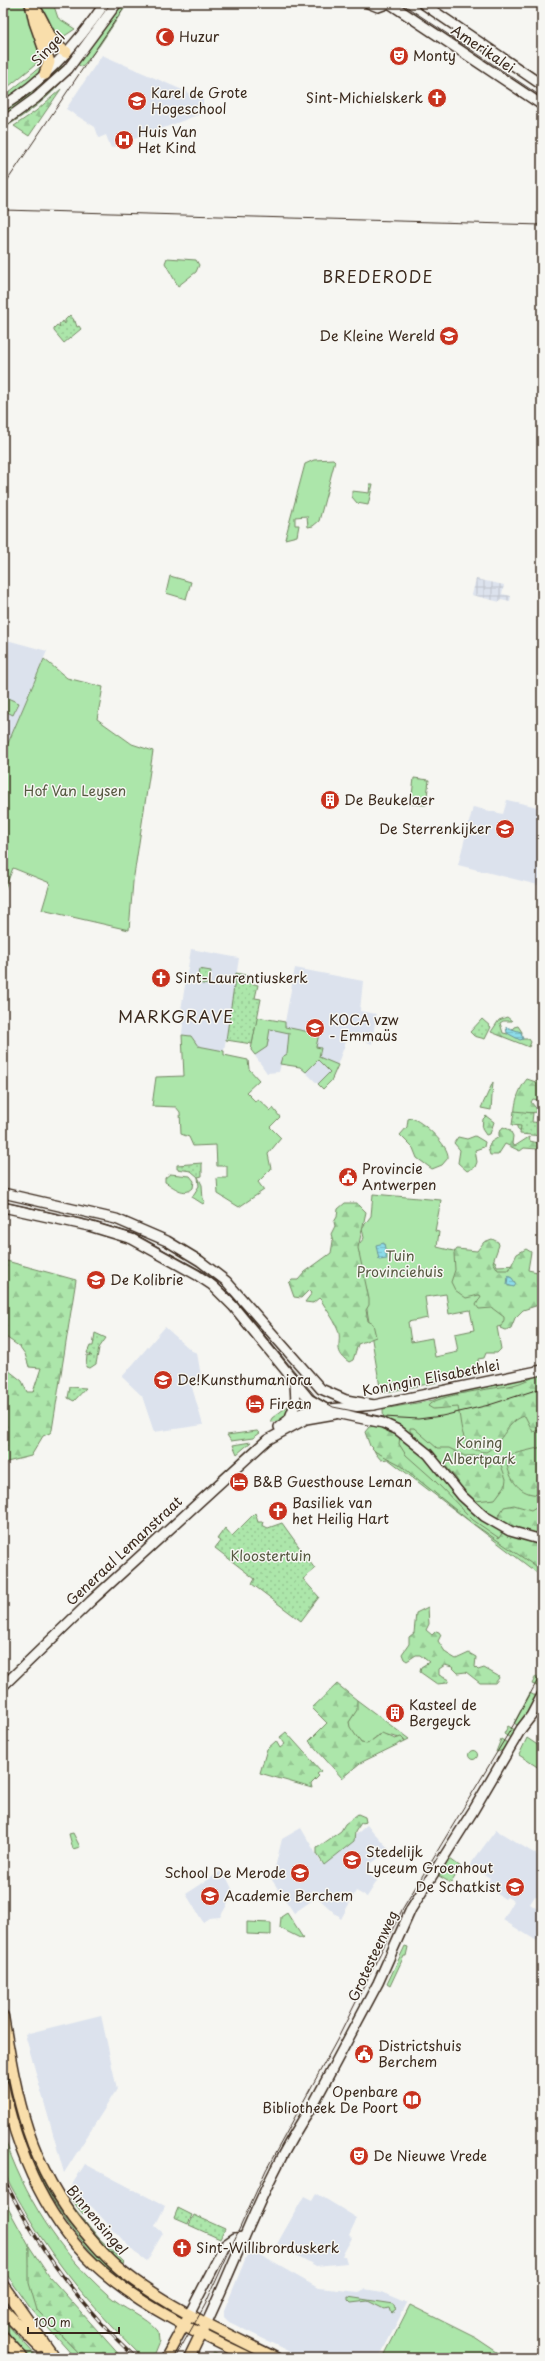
<svg xmlns="http://www.w3.org/2000/svg" width="545" height="2361" viewBox="0 0 545 2361" font-family="'Playpen Sans',sans-serif">
  <style>
    .built { fill: #dce2ed }
    .industrial { fill: url(#industrial-grid) }
    .green { fill: #ace6aa; stroke: #748864; fill-rule: evenodd }
    .forest { fill: url(#forest-firs); stroke: #748864 }
    .garden { fill: url(#garden-dots); stroke: #748864 }
    .water { fill: url(#water-rules); stroke: #6c9598 }
    .lines { fill: none; stroke-linecap: round; stroke-linejoin: round }
    .secondary-casing { stroke: #3b2a1e; stroke-width: 12 }
    .primary-casing { stroke: #3b2a1e; stroke-width: 13 }
    .highway-casing { stroke: #3b2a1e; stroke-width: 14 }
    .secondary { stroke: #f6f6f2; stroke-width: 9 }
    .primary { stroke: #f9deab; stroke-width: 10 }
    .highway { stroke: #f9deab; stroke-width: 11 }
    .tram { stroke: #3b2a1e; stroke-width: 1 }
    .rail-casing { stroke: #3b2a1e; stroke-width: 3.5 }
    .rail { stroke: #f6f6f2; stroke-width: 2; stroke-dasharray: 6; stroke-linecap: butt }
    .labels { text-anchor: middle; stroke-width: 3; stroke-linejoin: round; paint-order: stroke }
    .poi-label { font-size: 14px; fill: #3b2a1e; stroke: #f6f6f2; text-anchor: start }
    .street-label { font-size: 14px; fill: #3b2a1e; stroke: #f6f6f2 }
    .park-label { font-size: 14px; fill: #575941; stroke: #f6f6f2 }
    .quarter-label { font-size: 16px; letter-spacing: 1px; fill: #3b2a1e; stroke: #f6f6f2 }
  </style>
  <defs>
    <pattern id="industrial-grid" width="8" height="8" patternUnits="userSpaceOnUse"><rect width="8" height="8" fill="#dce2ed"/><path d="M0 4h8M4 0v8" fill="none" stroke="#bec2cb"/></pattern>
    <pattern id="forest-firs" width="22" height="20" patternUnits="userSpaceOnUse"><rect width="22" height="20" fill="#ace6aa"/><path d="M5 1l3.5 6h-7zM16 11l3.5 6h-7z" fill="#95c592"/></pattern>
    <pattern id="garden-dots" width="8" height="8" patternUnits="userSpaceOnUse"><rect width="8" height="8" fill="#ace6aa"/><path d="M2 2h.1M6 6h.1" fill="none" stroke="#95c592" stroke-width="1.8" stroke-linecap="round"/></pattern>
    <pattern id="water-rules" width="6" height="5" patternUnits="userSpaceOnUse"><rect width="6" height="5" fill="#8cdce9"/><path d="M0 2.5h6" fill="none" stroke="#7abdc7"/></pattern>
  </defs>
  <rect width="100%" height="100%" fill="#f6f6f2"/>
  <filter id="ink" filterUnits="userSpaceOnUse"><feTurbulence type="fractalNoise" baseFrequency=".025" numOctaves="2"/><feDisplacementMap in="SourceGraphic" scale="8" xChannelSelector="R" yChannelSelector="G"/><feConvolveMatrix kernelMatrix="1 2 1 2 8 2 1 2 1" color-interpolation-filters="sRGB"/></filter>
  <g filter="url(#ink)">
    <g class="built">
      <polygon points="102,55 203,99 203,113 111,148 106,135 99,138 95,127 66,109"/>
      <polygon points="3,639 47,651 3,755"/>
      <polygon points="507,800 542,808 542,886 458,865 473,807 503,814"/>
      <polygon points="191,949 239,958 224,1051 198,1046 191,1036 182,1035 183,1023 179,1022"/>
      <polygon points="295,968 363,981 360,1011 376,1014 372,1044 349,1034 331,1081 323,1089 300,1067 281,1064 279,1072 267,1073 251,1050 257,1017 285,1022"/>
      <polygon points="165,1327 192,1351 197,1353 202,1382 191,1384 203,1425 154,1432 142,1396 122,1377"/>
      <polygon points="367,1825 389,1849 371,1864 367,1873 377,1881 367,1897 356,1891 341,1919 317,1897 294,1913 272,1880 282,1839 301,1828 322,1864"/>
      <polygon points="496,1830 542,1858 542,1901 535,1896 530,1904 542,1912 542,1934 537,1941 503,1920 514,1901 507,1897 505,1899 488,1888 490,1885 487,1883 490,1878 472,1867 467,1875 464,1873"/>
      <polygon points="223,1870 234,1893 220,1917 209,1918 203,1922 186,1894"/>
      <polygon points="101,2015 117,2089 64,2173 25,2034"/>
      <polygon points="85,2164 165,2206 155,2226 163,2233 147,2261 134,2252 92,2207 68,2191"/>
      <polygon points="316,2193 357,2218 349,2235 352,2238 342,2256 345,2256 347,2263 316,2266 277,2244 304,2196 312,2200"/>
      <polygon points="253,2251 318,2288 359,2292 365,2289 381,2292 407,2303 379,2358 302,2358 229,2322 224,2317 224,2311 247,2255"/>
    </g>
    <polygon class="industrial" points="476,579 504,585 502,594 511,596 510,601 501,599 500,602 472,595"/>
    <g class="green">
      <polygon points="3,3 23,3 43,55 35,65 3,91"/>
      <polygon points="40,3 53,3 58,18 75,29 57,41"/>
      <polygon points="121,3 128,3 99,46 82,67 77,64"/>
      <path d="M45 63C39 81 18 91 3 101V97Z"/>
      <polygon points="60,64 64,68 32,96 3,117 3,111"/>
      <path d="M65 77C51 98 24 115 3 129Z"/>
      <polygon points="167,258 196,260 199,265 196,272 178,286 165,263"/>
      <polygon points="333,459 335,461 319,521 313,526 308,527 307,516 295,517 295,525 299,525 297,536 285,539 305,464 314,460"/>
      <polygon points="370,484 373,484 368,505 357,503 352,497 352,491 369,493"/>
      <polygon points="170,576 191,582 186,599 166,593"/>
      <polygon points="44,659 67,678 103,687 97,719 132,744 153,751 133,882 129,930 42,910 50,883 13,868 3,893 3,755"/>
      <polygon points="3,696 19,703 13,715 3,710"/>
      <polygon points="414,778 429,780 426,805 411,804"/>
      <polygon points="257,1017 285,1022 285,1027 319,1034 316,1047 321,1048 319,1057 338,1065 331,1081 323,1089 318,1084 330,1072 318,1060 306,1072 300,1067 280,1064 282,1057 287,1054 289,1033 270,1029 267,1047 255,1055 251,1050"/>
      <polygon points="182,1035 191,1036 198,1046 224,1051 224,1055 248,1060 249,1069 259,1080 246,1092 255,1101 258,1099 271,1111 273,1108 280,1117 270,1127 281,1138 268,1154 271,1169 258,1182 264,1190 239,1207 218,1194 217,1178 227,1178 227,1166 217,1166 216,1145 193,1146 189,1137 181,1134 180,1112 176,1107 152,1106 156,1077 184,1076"/>
      <polygon points="493,1082 491,1110 481,1108"/>
      <path d="M170 1174 190 1176 194 1181 193 1188C184 1197 174 1187 165 1182V1178Z"/>
      <polygon points="198,1177 202,1185 203,1200 205,1201 203,1204 192,1197 199,1186"/>
      <path d="M373 1194 441 1200 435 1231 439 1232 437 1247 495 1261 497 1266 519 1265 508 1325 497 1327 501 1349 497 1353H486L484 1358 478 1359 480 1374 381 1393 356 1245 359 1244 364 1238 362 1228 371 1216ZM446 1294 449 1314 470 1310 474 1330 455 1334 458 1352 435 1357 432 1338 411 1342 408 1322 428 1318 425 1297Z"/>
      <polygon points="542,1375 542,1581 538,1579 541,1576 388,1459 381,1460 376,1454 370,1442 384,1431 383,1409 434,1400 445,1394"/>
      <path d="M292 1403C289 1415 283 1422 270 1422L272 1418Z"/>
      <polygon points="257,1431 260,1433 253,1438 231,1441 227,1435"/>
      <polygon points="251,1442 237,1454 233,1445"/>
      <polygon points="536,1676 542,1680 542,1688 532,1684"/>
      <polygon points="530,1693 537,1697 520,1727 514,1723"/>
      <path d="M357 1700 409 1739 405 1741 404 1739C399 1738 382 1733 378 1735 374 1738 372 1742 367 1744L361 1743 349 1727V1722L353 1716Z"/>
      <polygon points="508,1726 517,1731 512,1739 504,1734"/>
      <polygon points="527,1738 542,1748 542,1770 519,1755"/>
      <polygon points="501,1739 509,1744 505,1750 496,1752"/>
      <circle cx="473" cy="1755" r="4.5"/>
      <polygon points="73,1833 80,1847 73,1849 69,1834"/>
      <polygon points="450,1859 461,1867 451,1883 439,1876"/>
      <polygon points="287,1913 303,1938 302,1939 280,1928 281,1917"/>
      <polygon points="247,1922 271,1923 271,1935 247,1934"/>
      <polygon points="405,1946 408,1947 406,1956 404,1956 390,1986 387,1984"/>
      <path d="M3 2039C13 2078 20 2119 33 2157 50 2209 95 2260 141 2290L140 2292C127 2288 112 2273 102 2263 44 2205 3 2120 3 2039Z"/>
      <path d="M3 2134C24 2196 58 2251 107 2294 122 2308 145 2315 158 2331L159 2341 152 2358H143C98 2313 60 2271 28 2216 20 2201 8 2184 3 2167 1 2158 3 2144 3 2134Z"/>
      <polygon points="70,2198 87,2209 83,2214"/>
      <polygon points="3,2199 29,2246 30,2283 53,2327 83,2358 75,2358 31,2309 3,2269"/>
      <path d="M68 2200 98 2237 124 2262 122 2264C110 2259 73 2213 68 2200Z"/>
      <polygon points="348,2297 394,2304 397,2310 392,2314 390,2308 384,2309 368,2301 351,2303 348,2300"/>
      <polygon points="410,2305 476,2338 506,2358 383,2358"/>
      <polygon points="3,2320 7,2324 38,2358 31,2358 3,2327"/>
      <polygon points="214,2353 226,2358 204,2358"/>
    </g>
    <g class="forest">
      <polygon points="61,89 29,136 14,126 36,111"/>
      <polygon points="507,1017 512,1021 503,1021 500,1023 503,1033 508,1034 514,1027 518,1026 522,1032 521,1039 529,1039 531,1042 529,1047 491,1032 499,1020"/>
      <path d="M542 1078V1101L533 1099 531 1102 539 1112 526 1113 523 1132 519 1131C510 1116 516 1092 527 1079L536 1082Z"/>
      <polygon points="486,1116 494,1122 490,1134 486,1135 482,1129 483,1119"/>
      <path d="M411 1118C421 1120 450 1146 448 1158L442 1165 432 1169 417 1158 413 1148 400 1135 407 1127 408 1119Z"/>
      <polygon points="503,1127 510,1130 513,1136 512,1144 515,1146 529,1137 530,1141 538,1143 538,1149 524,1148 520,1151 505,1144 498,1155 490,1155 488,1148 491,1142 499,1137 499,1132"/>
      <polygon points="475,1136 485,1142 484,1147 475,1150 477,1162 475,1167 467,1171 458,1163 460,1150 454,1143 458,1137 467,1139"/>
      <path d="M345 1203H357L366 1212 358 1248 369 1299V1305L366 1310 368 1321 373 1324 376 1337 358 1344 353 1360 349 1362C331 1350 344 1342 337 1327 333 1318 326 1309 321 1300L319 1298 313 1303 305 1302 312 1293 309 1290 301 1298 294 1297 289 1283 292 1280H298L305 1272 331 1253 333 1241 331 1234 335 1226 334 1222 337 1217 338 1209Z"/>
      <polygon points="492,1239 498,1242 499,1245 493,1262 498,1270 509,1270 517,1254 526,1249 531,1252 528,1270 542,1273 542,1304 523,1310 515,1318 511,1328 505,1330 500,1328 504,1320 504,1317 492,1308 479,1309 476,1305 481,1296 479,1295 466,1298 455,1290 451,1282 455,1270 454,1253 457,1249 477,1251 484,1242"/>
      <polygon points="3,1260 76,1280 52,1430 50,1433 43,1436 31,1456 3,1463 3,1366 22,1381 27,1392 33,1392 41,1368 29,1367 25,1354 20,1347 3,1335"/>
      <path d="M542 1374V1429L533 1432 525 1416C507 1420 504 1442 486 1452 460 1451 462 1426 458 1407L433 1409 428 1406C434 1395 498 1388 513 1385 522 1383 533 1377 542 1374Z"/>
      <polygon points="379,1425 400,1436 399,1444 406,1455 433,1479 473,1520 499,1538 504,1530 496,1520 504,1507 514,1505 531,1510 536,1507 542,1507 542,1574 538,1568 472,1523 399,1464 376,1452 370,1446 365,1432 369,1427"/>
      <polygon points="410,1428 414,1428 437,1448 449,1448 465,1456 489,1455 501,1465 506,1479 505,1486 495,1499 475,1501 463,1491 456,1478 444,1464 410,1431"/>
      <path d="M542 1447V1494C523 1497 511 1483 507 1465L513 1454Z"/>
      <polygon points="428,1607 429,1624 426,1630 432,1635 436,1631 439,1632 441,1635 438,1641 446,1653 456,1659 469,1653 476,1657 475,1667 478,1670 484,1668 498,1676 499,1678 495,1683 480,1683 466,1672 458,1673 452,1667 445,1665 439,1669 439,1675 449,1680 447,1683 437,1684 420,1672 421,1667 429,1662 420,1655 416,1655 407,1661 404,1659 402,1654 409,1644 409,1637 414,1633 416,1613"/>
      <polygon points="337,1684 357,1700 357,1710 349,1722 350,1727 361,1743 367,1744 382,1733 395,1739 401,1737 405,1741 360,1763 342,1778 309,1741 327,1723 312,1708"/>
      <polygon points="286,1732 321,1771 317,1774 319,1776 311,1784 312,1788 260,1773 267,1749 276,1741 280,1748 285,1744 280,1737"/>
      <polygon points="358,1814 365,1817 366,1822 361,1823 355,1832 354,1841 324,1865 317,1854 317,1848 341,1831 345,1824"/>
      <polygon points="29,2246 49,2276 122,2358 83,2358 37,2310 29,2283"/>
    </g>
    <g class="garden">
      <polygon points="70,315 74,320 72,321 75,321 77,327 79,326 81,329 64,343 54,331 54,328 57,325 60,327 59,324 63,321 65,324 65,320"/>
      <polygon points="199,969 211,971 209,985 197,983"/>
      <polygon points="236,973 245,975 246,982 258,985 255,998 261,999 252,1044 226,1040"/>
      <polygon points="482,1019 491,1027 485,1039 474,1036 470,1032"/>
      <polygon points="514,1111 533,1113 532,1122 542,1123 542,1136 520,1134 521,1126 512,1125"/>
      <polygon points="202,1163 202,1176 198,1177 191,1171 177,1169 177,1165"/>
      <polygon points="95,1333 106,1338 99,1348 96,1364 90,1368 86,1367 87,1355 92,1356 87,1353 90,1346 93,1346"/>
      <polygon points="70,1387 86,1388 74,1401 68,1398"/>
      <polygon points="255,1513 258,1522 263,1522 262,1525 268,1528 282,1523 315,1569 303,1579 319,1597 301,1621 252,1584 255,1579 215,1548 220,1541 217,1539 225,1528 232,1536"/>
      <polygon points="178,2208 192,2215 188,2224 174,2218"/>
      <polygon points="194,2215 225,2229 220,2239 189,2225"/>
    </g>
    <g class="water">
      <polygon points="506,1027 521,1032 523,1039 520,1040 507,1033"/>
      <polygon points="384,1243 387,1259 379,1260 376,1245"/>
      <polygon points="508,1276 512,1278 516,1284 514,1287 507,1285"/>
    </g>
    <g class="lines">
      <g class="secondary-casing">
        <g id="secondary">
          <polyline points="368,3 378,7 389,3"/>
          <polyline points="389,3 542,105"/>
          <polyline points="422,3 542,85"/>
          <path d="M3 106C44 81 78 43 105 3"/>
          <polyline points="3,122 36,98 68,69 117,3"/>
          <polyline points="3,1193 116,1219 167,1241 200,1261 226,1281 321,1389 346,1400 374,1405"/>
          <polyline points="3,1207 89,1226 132,1239 197,1275 212,1285 233,1306 309,1399 331,1412 383,1423 398,1430 428,1454 462,1496 484,1516 510,1531 542,1540"/>
          <polyline points="289,1420 296,1402 295,1383"/>
          <polyline points="279,1427 294,1416 307,1411 374,1405 542,1370"/>
          <polyline points="3,1686 91,1601 267,1440 306,1419 335,1414"/>
          <polyline points="190,2313 225,2245 235,2238 244,2237"/>
          <path d="M207 2322C242 2248 267 2171 314 2103L378 1983 411 1909 473 1811 521 1729 531 1716 542 1695"/>
        </g>
      </g>
      <g class="primary-casing">
        <g id="primary">
          <path d="M3 2016C17 2100 28 2164 84 2231 97 2247 110 2262 126 2274 171 2309 226 2333 276 2358"/>
          <path d="M3 2085C19 2159 51 2233 113 2280 155 2313 203 2335 250 2358"/>
          <polyline points="166,2358 187,2319"/>
          <polyline points="189,2358 204,2327"/>
        </g>
      </g>
      <g class="highway-casing">
        <g id="highway">
          <polyline points="31,3 35,22 49,62 45,74"/>
          <path d="M37 12C47 27 49 44 66 52"/>
          <polyline points="3,2286 54,2358"/>
          <polyline points="3,2310 39,2346"/>
          <polyline points="3,2337 22,2358"/>
        </g>
      </g>
      <use href="#secondary" class="secondary"/>
      <use href="#primary" class="primary"/>
      <use href="#highway" class="highway"/>
      <g class="tram">
        <polyline points="401,3 542,97"/>
        <polyline points="3,187 127,3"/>
        <polyline points="3,210 542,225"/>
        <polyline points="3,1202 98,1223 137,1235 204,1272 231,1295 315,1396 333,1407 384,1417 418,1419 442,1416 489,1405 542,1388"/>
        <polyline points="175,2358 205,2305 266,2170 337,2040 403,1908 514,1724 542,1672"/>
      </g>
      <g class="rail-casing">
        <path id="rail" d="M3 2177C36 2246 80 2306 136 2358"/>
      </g>
      <use href="#rail" class="rail"/>
    </g>
  </g>
  <defs>
    <g id="mosque-disc" transform="scale(1)"><circle r="9.5" fill="#c8321e" stroke="#f6f6f2"/><path d="M3.5-4.9A6 6 0 1 0 3.5 4.9A5 5 0 1 1 3.5-4.9Z" fill="#fff"/></g>
    <g id="theatre-disc" transform="scale(1)"><circle r="9.5" fill="#c8321e" stroke="#f6f6f2"/><path d="M-5-5.5Q0-4 5-5.5V0Q5 5 0 6Q-5 5-5 0ZM-3.3-2.5H-1v1.5H-3.3ZM1-2.5H3.3v1.5H1ZM-2.8 1Q0 5.5 2.8 1Z" fill="#fff"/></g>
    <g id="church-disc" transform="scale(1)"><circle r="9.5" fill="#c8321e" stroke="#f6f6f2"/><path d="M-1.2-6h2.4v3.5h3.3v2.4h-3.3V6h-2.4V-.1h-3.3v-2.4h3.3Z" fill="#fff"/></g>
    <g id="school-disc" transform="scale(1)"><circle r="9.5" fill="#c8321e" stroke="#f6f6f2"/><path d="M0-5L7-2L0 1L-7-2ZM-4 1L0 2.5L4 1V4Q0 6-4 4Z" fill="#fff"/></g>
    <g id="hospital-disc" transform="scale(1)"><circle r="9.5" fill="#c8321e" stroke="#f6f6f2"/><path d="M-5-5h3v3.5h4V-5h3V5h-3V1.5h-4V5h-3Z" fill="#fff"/></g>
    <g id="building-disc" transform="scale(1)"><circle r="9.5" fill="#c8321e" stroke="#f6f6f2"/><path d="M-4-6H4V6H1V3H-1V6H-4ZM-2.5-4.3h1.7v1.8h-1.7ZM.8-4.3h1.7v1.8H.8ZM-2.5-1h1.7V.8h-1.7ZM.8-1h1.7V.8H.8Z" fill="#fff"/></g>
    <g id="civic-disc" transform="scale(1)"><circle r="9.5" fill="#c8321e" stroke="#f6f6f2"/><path d="M-.6-6.5H3V-4.5H.6V-3L4-1V1h2V6H-6V1h2V-1L-.6-3ZM-1.2 2.5V6h2.4V2.5Z" fill="#fff"/></g>
    <g id="hotel-disc" transform="scale(1)"><circle r="9.5" fill="#c8321e" stroke="#f6f6f2"/><path d="M-6-4.5h1.5V1H6V5H4.5V3h-9V5H-6ZM-4 0a1.8 1.8 0 1 1 3.6 0ZM.5 0V-2.5h3Q6-2.5 6 0Z" fill="#fff"/></g>
    <g id="library-disc" transform="scale(1)"><circle r="9.5" fill="#c8321e" stroke="#f6f6f2"/><path d="M-6-4Q-3-5.5-.7-3.5V5Q-3 3-6 4ZM6-4Q3-5.5 .7-3.5V5Q3 3 6 4Z" fill="#fff"/></g>
  </defs>
  <g fill-rule="evenodd">
    <use href="#mosque-disc" x="165" y="37"/>
    <use href="#theatre-disc" x="399" y="56"/>
    <use href="#church-disc" x="437" y="98"/>
    <use href="#school-disc" x="137" y="101"/>
    <use href="#hospital-disc" x="124" y="140"/>
    <use href="#school-disc" x="449" y="336"/>
    <use href="#building-disc" x="330" y="800"/>
    <use href="#school-disc" x="505" y="829"/>
    <use href="#church-disc" x="161" y="978"/>
    <use href="#school-disc" x="315" y="1028"/>
    <use href="#civic-disc" x="348" y="1177"/>
    <use href="#school-disc" x="96" y="1280"/>
    <use href="#school-disc" x="163" y="1380"/>
    <use href="#hotel-disc" x="255" y="1404"/>
    <use href="#hotel-disc" x="239" y="1482"/>
    <use href="#church-disc" x="278" y="1511"/>
    <use href="#building-disc" x="395" y="1713"/>
    <use href="#school-disc" x="352" y="1860"/>
    <use href="#school-disc" x="300" y="1873"/>
    <use href="#school-disc" x="515" y="1887"/>
    <use href="#school-disc" x="210" y="1896"/>
    <use href="#civic-disc" x="364" y="2054"/>
    <use href="#library-disc" x="412" y="2100"/>
    <use href="#theatre-disc" x="359" y="2156"/>
    <use href="#church-disc" x="182" y="2248"/>
  </g>
  <g class="labels">
    <g class="poi-label">
      <text x="179" y="42">Huzur</text>
      <text x="413" y="61">Monty</text>
      <text x="151" y="98">Karel de Grote<tspan x="151" dy="16">Hogeschool</tspan></text>
      <text x="423" y="103" text-anchor="end">Sint-Michielskerk</text>
      <text x="138" y="137">Huis Van<tspan x="138" dy="16">Het Kind</tspan></text>
      <text x="435" y="341" text-anchor="end">De Kleine Wereld</text>
      <text x="344" y="805">De Beukelaer</text>
      <text x="491" y="834" text-anchor="end">De Sterrenkijker</text>
      <text x="175" y="983">Sint-Laurentiuskerk</text>
      <text x="329" y="1025">KOCA vzw<tspan x="329" dy="16">- Emmaüs</tspan></text>
      <text x="362" y="1174">Provincie<tspan x="362" dy="16">Antwerpen</tspan></text>
      <text x="110" y="1285">De Kolibrie</text>
      <text x="177" y="1385">De!Kunsthumaniora</text>
      <text x="269" y="1409">Firean</text>
      <text x="253" y="1487">B&amp;B Guesthouse Leman</text>
      <text x="292" y="1508">Basiliek van<tspan x="292" dy="16">het Heilig Hart</tspan></text>
      <text x="409" y="1710">Kasteel de<tspan x="409" dy="16">Bergeyck</tspan></text>
      <text x="366" y="1857">Stedelijk<tspan x="366" dy="16">Lyceum Groenhout</tspan></text>
      <text x="286" y="1878" text-anchor="end">School De Merode</text>
      <text x="501" y="1892" text-anchor="end">De Schatkist</text>
      <text x="224" y="1901">Academie Berchem</text>
      <text x="378" y="2051">Districtshuis<tspan x="378" dy="16">Berchem</tspan></text>
      <text x="398" y="2097" text-anchor="end">Openbare<tspan x="398" dy="16">Bibliotheek De Poort</tspan></text>
      <text x="373" y="2161">De Nieuwe Vrede</text>
      <text x="196" y="2253">Sint-Willibrorduskerk</text>
    </g>
    <g class="street-label">
      <text transform="translate(48 49) rotate(-46)" y="5">Singel</text>
      <text transform="translate(483 49) rotate(34)" y="5">Amerikalei</text>
      <text transform="translate(431 1378) rotate(-11)" y="5">Koningin Elisabethlei</text>
      <text transform="translate(124 1551) rotate(-43)" y="5">Generaal Lemanstraat</text>
      <text transform="translate(373 1956) rotate(-65)" y="5">Grotesteenweg</text>
      <text transform="translate(97 2220) rotate(50)" y="5">Binnensingel</text>
    </g>
    <g class="park-label">
      <text x="75" y="796">Hof Van Leysen</text>
      <text x="400" y="1261">Tuin<tspan x="400" dy="16">Provinciehuis</tspan></text>
      <text x="479" y="1448">Koning<tspan x="479" dy="16">Albertpark</tspan></text>
      <text x="271" y="1561">Kloostertuin</text>
    </g>
    <g class="quarter-label">
      <text x="378" y="283">BREDERODE</text>
      <text x="176" y="1023">MARKGRAVE</text>
    </g>
  </g>
  <rect width="545" height="2361" fill="none" stroke="#f6f6f2" stroke-width="16"/>
  <rect x="8" y="8" width="529" height="2345" fill="none" stroke="#3b2a1e" stroke-width="1.5" filter="url(#ink)"/>
  <path d="M28 2327v6h91v-6" fill="none" stroke="#3b2a1e" stroke-width="2"/>
  <text x="34" y="2327" font-size="12" fill="#3b2a1e" stroke="#f6f6f2" stroke-width="3" paint-order="stroke">100 m</text>
</svg>
